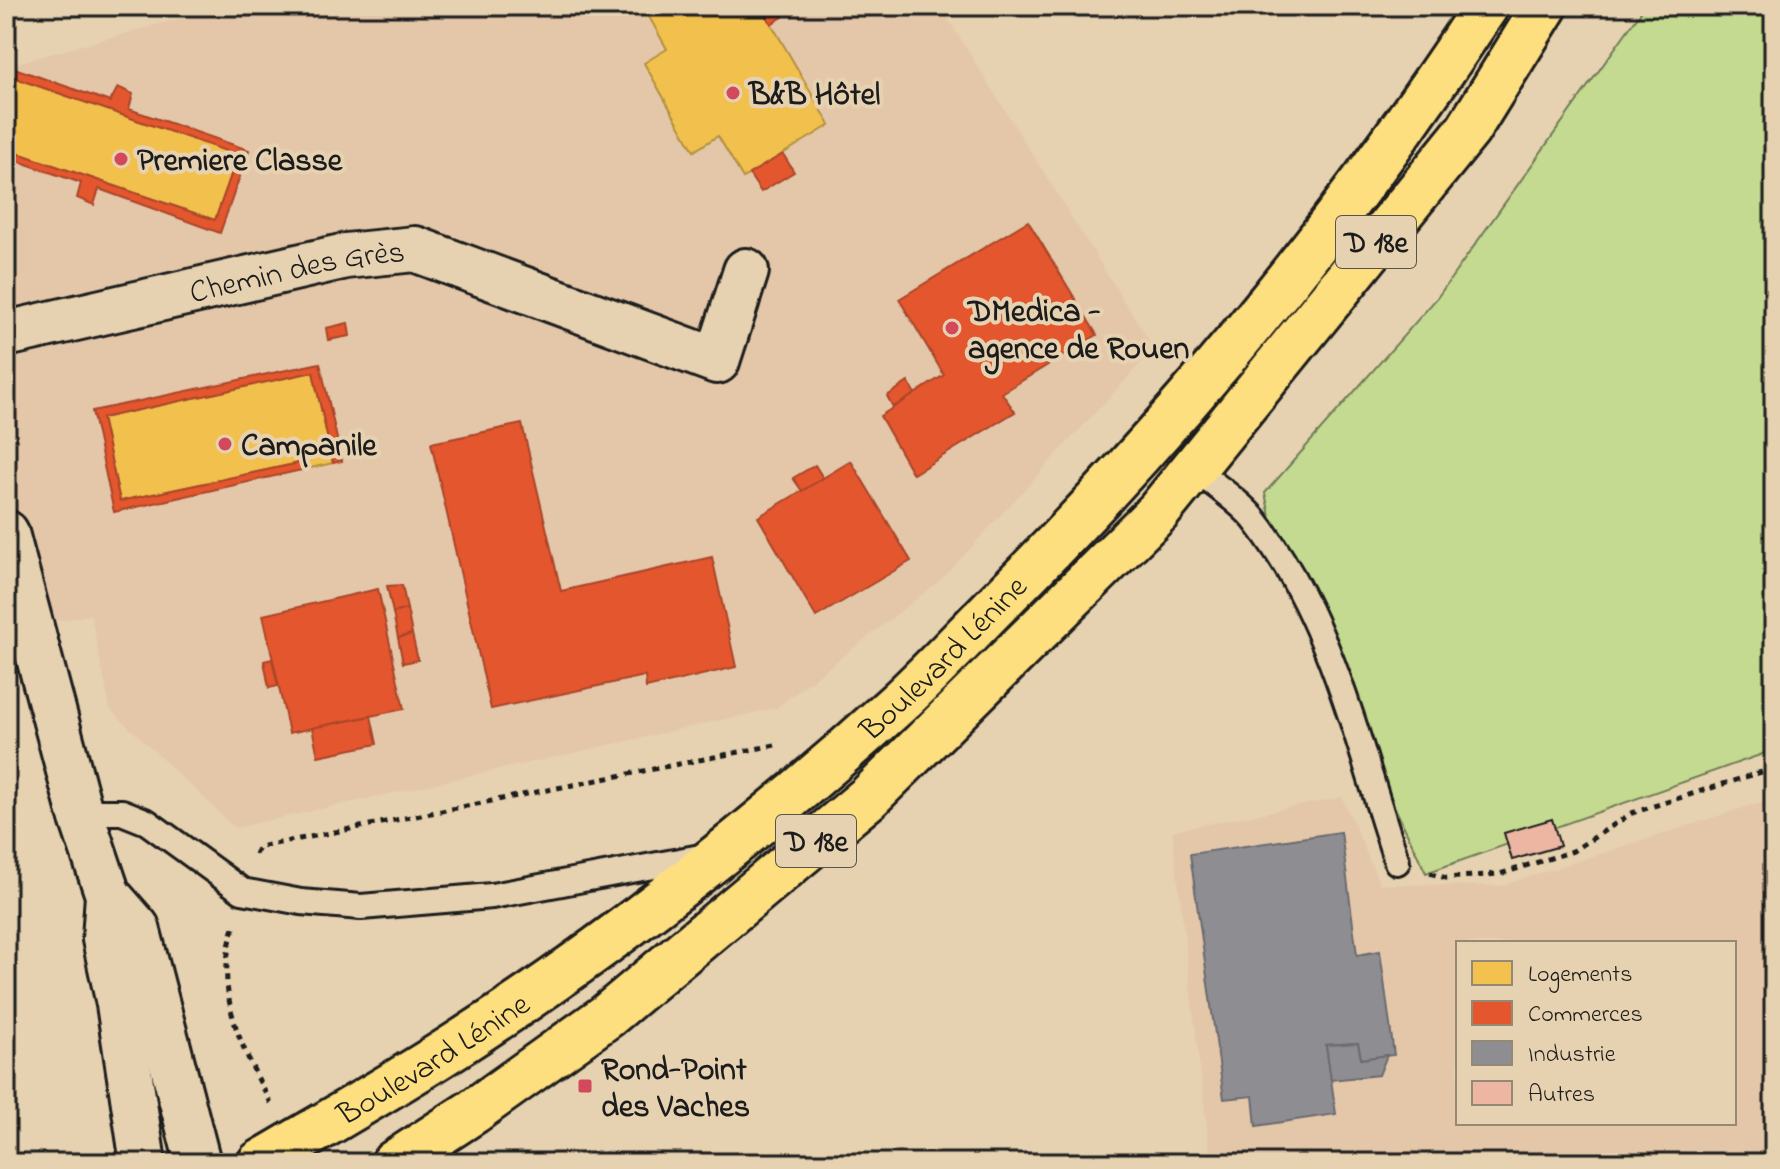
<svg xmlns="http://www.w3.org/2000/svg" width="1780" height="1169" viewBox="0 0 1780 1169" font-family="'Indie Flower',sans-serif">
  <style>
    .built { fill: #e4c7a9; fill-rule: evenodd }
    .green { fill: #c4da90; stroke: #707b56; stroke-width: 2 }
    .homes { fill: #f2c14e; stroke: #b2903f; stroke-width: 2 }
    .shops { fill: #e4572e; stroke: #a84529; stroke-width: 2 }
    .industry { fill: #8d8d92; stroke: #6b6b6f; stroke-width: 2 }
    .building { fill: #edb6a3; stroke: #1c1c1c; stroke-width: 2 }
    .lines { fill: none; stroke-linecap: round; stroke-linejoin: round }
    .service-casing { stroke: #1c1c1c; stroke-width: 30 }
    .minor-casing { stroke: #1c1c1c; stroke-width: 50 }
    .primary-casing { stroke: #1c1c1c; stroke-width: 50 }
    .path { stroke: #1c1c1c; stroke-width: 5; stroke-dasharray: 6 6; stroke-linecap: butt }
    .service { stroke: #e6d2b0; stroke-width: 24 }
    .minor { stroke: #e6d2b0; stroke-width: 44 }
    .primary { stroke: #fddf80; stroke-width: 44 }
    .poi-dot { fill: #d1495b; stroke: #e6d2b0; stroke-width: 3 }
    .labels { text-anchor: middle; stroke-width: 8; stroke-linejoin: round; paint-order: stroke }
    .shield { fill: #e6d2b0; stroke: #595348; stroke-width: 2 }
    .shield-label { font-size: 30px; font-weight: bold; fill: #1c1c1c }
    .poi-label { font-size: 32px; font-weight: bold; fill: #1c1c1c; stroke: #e6d2b0; text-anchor: start }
    .street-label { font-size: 32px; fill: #1c1c1c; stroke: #e6d2b0 }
  </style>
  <rect width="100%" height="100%" fill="#e6d2b0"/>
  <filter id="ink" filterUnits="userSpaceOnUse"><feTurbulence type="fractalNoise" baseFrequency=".0125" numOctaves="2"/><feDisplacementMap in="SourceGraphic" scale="16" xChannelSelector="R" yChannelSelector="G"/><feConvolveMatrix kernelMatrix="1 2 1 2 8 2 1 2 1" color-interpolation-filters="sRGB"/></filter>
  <g filter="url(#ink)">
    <g class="built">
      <polygon points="225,6 940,6 1154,349 941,580 776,708 235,828 110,709 91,615 6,630 6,66"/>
      <path d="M1342 797 1380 884 1500 886 1774 798V1163H1211L1172 831ZM1458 943H1734V1123H1458Z"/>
    </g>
    <polygon class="green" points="1645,6 1774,6 1774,750 1426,873 1282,570 1265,493 1437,298"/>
    <g class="homes">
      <polygon points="643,6 761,6 830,125 743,178 718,136 694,151 644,63 667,49"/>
      <polygon points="6,75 238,155 215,220 6,149"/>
      <polygon points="313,372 333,463 306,469 304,462 120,501 102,418"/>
    </g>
    <g class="shops">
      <polygon points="777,6 783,17 771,24 764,12"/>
      <polygon points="6,65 110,102 118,87 133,94 129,109 249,150 220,233 99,189 94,205 77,198 81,183 6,157 6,149 215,220 238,155 6,75"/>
      <polygon points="783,154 794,172 761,192 749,174"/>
      <polygon points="1028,221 1097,335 1002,393 1015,412 913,474 880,416 944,375 899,299"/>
      <polygon points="348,323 350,336 328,340 326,328"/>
      <polygon points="320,363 342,461 333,463 313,372 102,418 120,501 304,462 306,469 114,512 92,411"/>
      <polygon points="908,382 915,394 893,407 887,396"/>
      <polygon points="522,424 561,591 712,557 736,667 646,688 645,676 491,709 431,443"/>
      <polygon points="851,461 911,561 816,617 758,517"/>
      <polygon points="815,465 823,478 802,491 793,478"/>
      <polygon points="402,585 407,609 393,613 387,586"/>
      <polygon points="378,589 404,709 289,733 263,615"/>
      <polygon points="407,609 412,634 398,638 393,613"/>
      <polygon points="412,634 418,660 403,663 398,638"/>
      <polygon points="272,659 278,686 269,688 264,661"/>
      <polygon points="371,716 377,744 318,756 312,728"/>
    </g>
    <g class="industry">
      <polygon points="1341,832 1357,955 1380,951 1394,1055 1361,1059 1358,1043 1326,1045 1336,1114 1256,1126 1253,1096 1224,1099 1190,854"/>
      <polygon points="1358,1043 1361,1059 1387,1055 1379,1075 1331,1080 1326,1045"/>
    </g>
    <polygon class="building" points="1552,819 1560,846 1512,860 1504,833"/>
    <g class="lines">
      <g class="service-casing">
        <g id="service">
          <path d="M1193 468C1213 484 1238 500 1254 519 1331 617 1358 746 1397 862"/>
          <polyline points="80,812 122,812 147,822 242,891 301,902 361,907 492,896 706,856"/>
        </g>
      </g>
      <g class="minor-casing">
        <g id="minor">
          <path id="s1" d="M6 334 346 256 415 249 717 361 746 271"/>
          <polyline points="6,533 80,812 108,895 105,939 119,1004 143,1163"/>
          <polyline points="108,895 137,928 198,1163"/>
        </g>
      </g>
      <g class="primary-casing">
        <g id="primary">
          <path id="s2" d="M260 1163C326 1124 393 1086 458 1044 607 949 766 823 897 704 933 671 966 635 1000 601 1181 420 1345 221 1486 6"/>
          <polyline points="394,1163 474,1111 607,1016 869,797 1158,512 1468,130 1545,6"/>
        </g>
      </g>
      <g class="path">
        <polyline points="255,854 259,847 775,745"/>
        <polyline points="1430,873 1446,878 1500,874 1573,851 1632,813 1774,768"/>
        <path d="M234 928C213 991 241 1048 271 1103"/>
      </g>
      <use href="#service" class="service"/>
      <use href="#minor" class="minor"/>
      <use href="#primary" class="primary"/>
    </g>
  </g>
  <g class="poi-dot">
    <circle cx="733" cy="93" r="8"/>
    <circle cx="121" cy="159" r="8"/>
    <circle cx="952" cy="328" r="8"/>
    <circle cx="225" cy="444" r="8"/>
    <rect x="577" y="1078" width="16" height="16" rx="4"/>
  </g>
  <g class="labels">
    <g class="shield">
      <rect x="1336" y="216" width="80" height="52" rx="6"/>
      <rect x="776" y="815" width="80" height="52" rx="6"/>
    </g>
    <g class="shield-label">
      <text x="1376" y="252">D 18e</text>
      <text x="816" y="851">D 18e</text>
    </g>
    <g class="poi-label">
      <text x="749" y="104">B&amp;B Hôtel</text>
      <text x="137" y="170">Premiere Classe</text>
      <text x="968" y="321">DMedica -<tspan x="968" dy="37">agence de Rouen</tspan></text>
      <text x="241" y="455">Campanile</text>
      <text x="601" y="1079">Rond-Point<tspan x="601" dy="37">des Vaches</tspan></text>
    </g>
    <g class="street-label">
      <text dy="11" stroke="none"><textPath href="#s1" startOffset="298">Chemin des Grès</textPath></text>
      <text dy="11" stroke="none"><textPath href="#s2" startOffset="852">Boulevard Lénine</textPath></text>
      <text dy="11" stroke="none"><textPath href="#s2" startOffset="202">Boulevard Lénine</textPath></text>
    </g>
  </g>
  <rect width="1780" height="1169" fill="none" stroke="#e6d2b0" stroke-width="32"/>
  <rect x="16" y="16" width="1748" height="1137" fill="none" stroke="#1c1c1c" stroke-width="3" filter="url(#ink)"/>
  <rect x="1456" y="941" width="280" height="184" fill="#e6d2b0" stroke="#958975" stroke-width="2"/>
  <rect x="1472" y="961" width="40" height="24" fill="#f2c14e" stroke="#958975" stroke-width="2"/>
  <text x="1528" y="981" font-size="24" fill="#1c1c1c">Logements</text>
  <rect x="1472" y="1001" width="40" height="24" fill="#e4572e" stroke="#958975" stroke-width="2"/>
  <text x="1528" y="1021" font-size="24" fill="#1c1c1c">Commerces</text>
  <rect x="1472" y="1041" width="40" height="24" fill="#8d8d92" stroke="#958975" stroke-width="2"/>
  <text x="1528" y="1061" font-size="24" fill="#1c1c1c">Industrie</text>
  <rect x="1472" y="1081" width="40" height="24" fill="#edb6a3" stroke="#958975" stroke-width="2"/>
  <text x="1528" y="1101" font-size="24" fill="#1c1c1c">Autres</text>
</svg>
